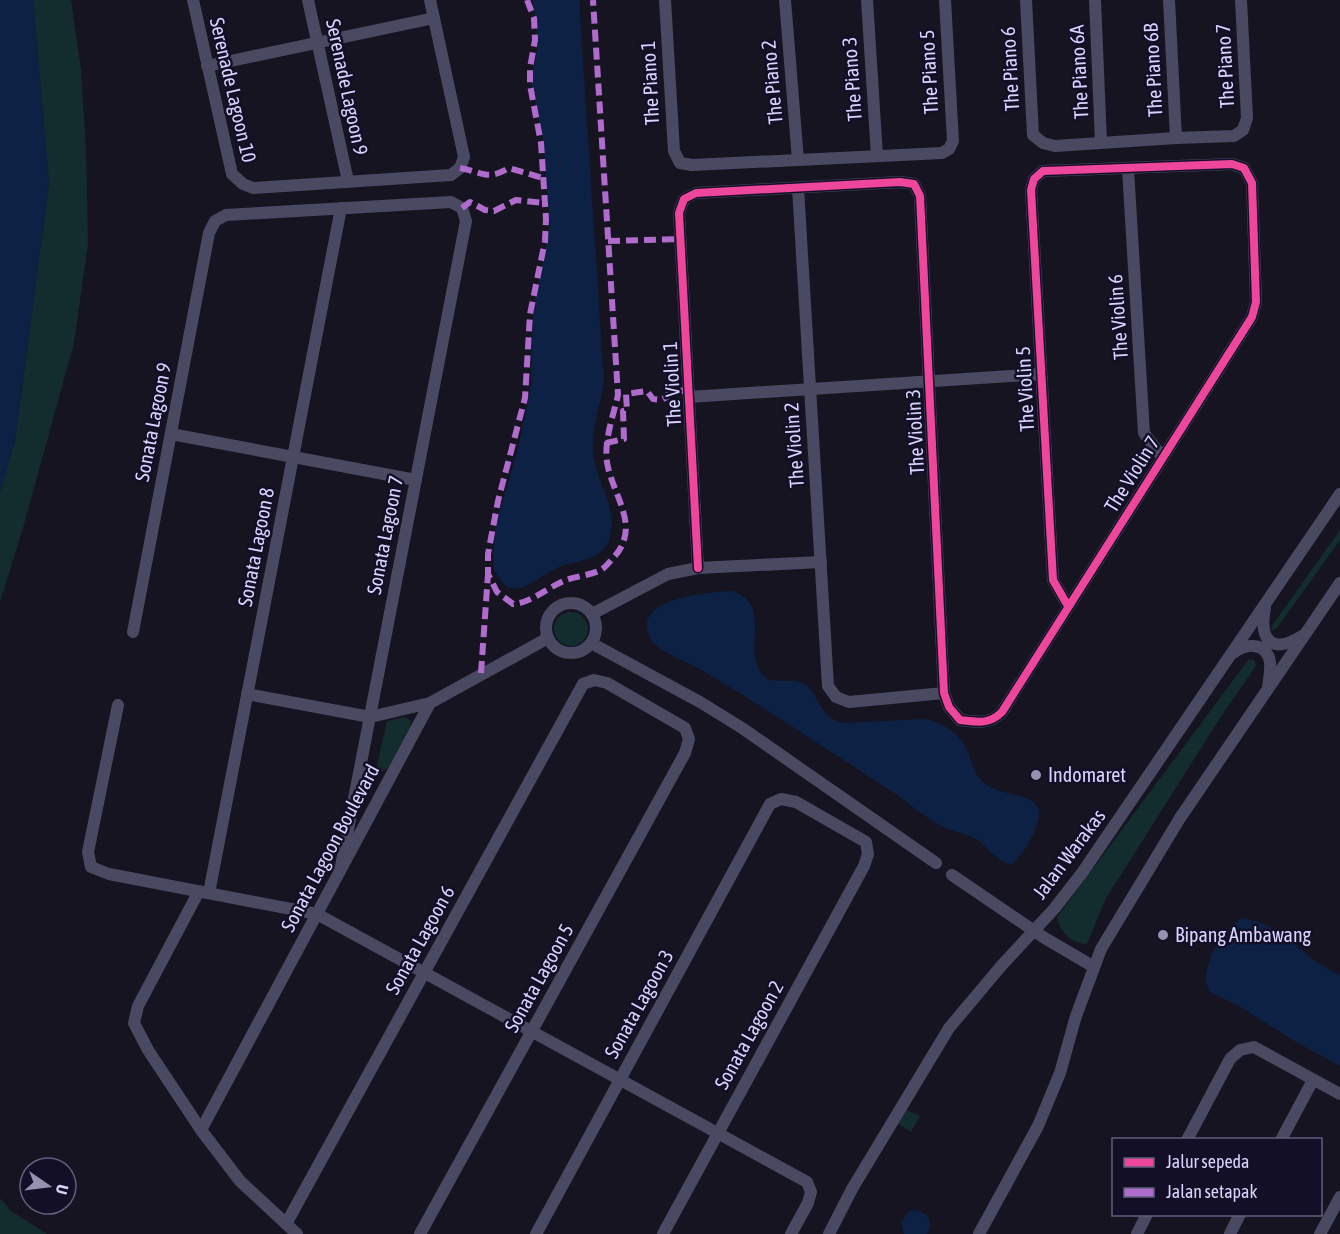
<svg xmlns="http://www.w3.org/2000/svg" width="1340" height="1234" viewBox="0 0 1340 1234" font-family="'Asap Condensed',sans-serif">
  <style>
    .green { fill: #132c2d }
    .water { fill: #0d2144 }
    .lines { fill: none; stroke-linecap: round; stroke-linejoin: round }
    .minor { stroke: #4a4962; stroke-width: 12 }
    .quiet { stroke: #b06ccc; stroke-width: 6; stroke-dasharray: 12 6; stroke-linecap: butt }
    .cycleway-casing { stroke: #130f26; stroke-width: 11 }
    .cycleway { stroke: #ed469a; stroke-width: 8 }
    .poi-dot { fill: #9591b1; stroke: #130f26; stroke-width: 2 }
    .labels { text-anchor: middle; stroke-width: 5; stroke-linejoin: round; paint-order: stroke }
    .street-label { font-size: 20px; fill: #d9d4ff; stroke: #130f26 }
    .poi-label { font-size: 20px; fill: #d9d4ff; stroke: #130f26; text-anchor: start }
  </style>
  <rect width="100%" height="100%" fill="#161421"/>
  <g class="green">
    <polygon points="33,0 71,0 81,70 86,147 88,244 74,343 23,528 0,602 0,492 15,440 49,183"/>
    <polygon points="1340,530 1340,540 1277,628 1272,631 1271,627"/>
    <circle cx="571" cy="629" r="17"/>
    <path d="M1249 659 1254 660 1256 666 1220 718 1105 900 1087 944C1070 943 1061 933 1057 917Z"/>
    <polygon points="405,717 410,720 411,726 388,768 382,771 378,769 377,765 387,721"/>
    <polygon points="905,1109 920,1116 911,1132 897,1123"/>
    <polygon points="0,1198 11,1211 47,1234 0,1234"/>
  </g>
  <g class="water">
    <polygon points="0,0 33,0 49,183 15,440 0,492"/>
    <path d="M532 0H579L604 383C600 407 589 436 594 460 599 485 615 505 611 531 610 535 610 540 607 544 596 563 572 560 555 569 538 577 525 593 506 587L494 570 493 555 496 523 517 453 531 385 533 313 550 226 543 140 531 81 537 49 536 21Z"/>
    <path d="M733 591C772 606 744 645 760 671 769 687 788 677 802 683 822 692 814 715 843 723L924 719C941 722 960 733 967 750 972 762 974 774 984 783 1003 800 1054 789 1035 829 1030 842 1023 855 1012 864 996 862 989 848 976 839 966 833 956 833 946 828 932 823 910 804 897 795 832 753 768 709 701 670 688 662 658 652 651 639 628 598 709 592 733 591Z"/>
    <path d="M1240 918C1282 921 1303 960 1340 975V1066L1296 1042 1239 1006 1210 992 1206 983V972L1213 951Z"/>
    <path d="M913 1210C927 1211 934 1221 927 1234H904L901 1223 908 1212Z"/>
  </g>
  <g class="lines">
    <g class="minor">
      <polyline points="193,0 232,174 243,184 253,188 451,175 460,168 464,157 430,0"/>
      <polyline points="308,0 348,181"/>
      <polyline points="665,0 674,151 680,163 692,165 942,153 949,149 953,141 945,0"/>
      <polyline points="785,0 798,160"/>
      <polyline points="867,0 877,156"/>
      <polyline points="1026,0 1033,135 1043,143 1055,146 1176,138 1234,136 1243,130 1247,118 1241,0"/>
      <polyline points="1095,0 1101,142"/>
      <polyline points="1169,0 1176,138"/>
      <polyline points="207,66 434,18"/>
      <polyline points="1128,169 1144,433 1162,457"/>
      <polyline points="798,188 828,686 836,697 849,702 944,693"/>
      <polyline points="689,397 1041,374"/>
      <polyline points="171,434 416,480"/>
      <path d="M698 568 679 213 684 199 696 193 900 182 914 184 920 196 944 693 949 707 960 720C977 722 989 725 1002 712L1252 317 1256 302 1252 183 1244 168 1232 164 1043 171 1034 179 1031 190 1053 580 1068 606"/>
      <circle cx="571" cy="628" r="25"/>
      <path d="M1265 608C1259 640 1271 655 1302 636"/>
      <polyline points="592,614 668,574 698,568 821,562"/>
      <polyline points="133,632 209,233 215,221 226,215 451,202 462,208 466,221 340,871"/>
      <polyline points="591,643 700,702 742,728 936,863"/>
      <path d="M1233 653C1246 643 1267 642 1270 662 1271 670 1269 679 1268 687"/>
      <polyline points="247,694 370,717 430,703"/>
      <polyline points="118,705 88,852 91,867 109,874 317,914 807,1182 811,1192 808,1203 791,1234"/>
      <polyline points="952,875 1043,937 1094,967"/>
      <polyline points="199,891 138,1006 134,1023 148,1050 201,1130 240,1181 297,1234"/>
      <polyline points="209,893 341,208"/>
      <polyline points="201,1130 430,703 548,638"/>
      <polyline points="1187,1140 1230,1059 1240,1050 1254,1047 1340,1094"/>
      <polyline points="1281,1140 1313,1080"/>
      <polyline points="286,1224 583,684 594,680 607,683 685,728 689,739 685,753 420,1234"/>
      <polyline points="536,1234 770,804 781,799 796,802 866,842 868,854 864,866 663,1234"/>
      <polyline points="829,1234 852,1189 949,1028 1002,965 1054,909 1082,873 1340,494"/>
      <polyline points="979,1234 1038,1126 1060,1073 1076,1016 1101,949 1180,818 1340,583"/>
      <polyline points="1137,1234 1147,1214"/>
      <polyline points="1230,1234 1240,1214"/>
      <polyline points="1320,1234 1340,1197"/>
    </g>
    <g class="quiet">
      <path d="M527 0 534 18 535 40 530 68V85L541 143 546 219 545 241 530 314 525 398 498 501 488 554V574L497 592 513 604C531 603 548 587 566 580 577 576 591 575 601 570 606 567 610 561 614 557 642 526 612 495 607 462 604 440 613 417 618 395L593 0"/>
      <path d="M460 168C483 172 487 181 509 168L543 178"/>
      <polyline points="462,208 470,202 485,210 494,211 516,200 545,203"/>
      <polyline points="608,241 681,239"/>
      <polyline points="606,443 624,439 623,411 627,410 626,394 647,391 653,399 661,400 667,397 669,392 689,390"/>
      <polyline points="481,673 488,574"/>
    </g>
    <g class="cycleway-casing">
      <path id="cycleway" d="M698 568 679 213 684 199 696 193 900 182 914 184 920 196 944 693 949 707 960 720C977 722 989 725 1002 712L1252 317 1256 302 1252 183 1244 168 1232 164 1043 171 1034 179 1031 190 1053 580 1068 606"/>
    </g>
    <use href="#cycleway" class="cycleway"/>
  </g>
  <g class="poi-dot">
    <circle cx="1036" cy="775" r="6"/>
    <circle cx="1163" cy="935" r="6"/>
  </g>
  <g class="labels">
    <g class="street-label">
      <text transform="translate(1225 66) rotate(-93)" y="7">The Piano 7</text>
      <text transform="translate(1010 69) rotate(-93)" y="7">The Piano 6</text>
      <text transform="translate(1153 70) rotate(-93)" y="7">The Piano 6B</text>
      <text transform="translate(929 72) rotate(-93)" y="7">The Piano 5</text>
      <text transform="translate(1079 72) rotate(-93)" y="7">The Piano 6A</text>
      <text transform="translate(852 79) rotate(-94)" y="7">The Piano 3</text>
      <text transform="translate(772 82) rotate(-95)" y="7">The Piano 2</text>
      <text transform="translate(650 83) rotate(-93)" y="7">The Piano 1</text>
      <text transform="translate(347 87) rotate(78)" y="7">Serenade Lagoon 9</text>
      <text transform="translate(233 90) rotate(77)" y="7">Serenade Lagoon 10</text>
      <text transform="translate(1118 317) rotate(-94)" y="7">The Violin 6</text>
      <text transform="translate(672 384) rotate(-93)" y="7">The Violin 1</text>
      <text transform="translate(1025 389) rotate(-93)" y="7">The Violin 5</text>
      <text transform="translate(153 422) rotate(-79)" y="7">Sonata Lagoon 9</text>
      <text transform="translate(915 432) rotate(-93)" y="7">The Violin 3</text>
      <text transform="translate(794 445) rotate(-94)" y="7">The Violin 2</text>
      <text transform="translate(1132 474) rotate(-58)" y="7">The Violin 7</text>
      <text transform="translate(385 535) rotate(-79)" y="7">Sonata Lagoon 7</text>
      <text transform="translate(256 547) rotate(-79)" y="7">Sonata Lagoon 8</text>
      <text transform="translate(330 848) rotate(-62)" y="7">Sonata Lagoon Boulevard</text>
      <text transform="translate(1069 854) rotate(-53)" y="7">Jalan Warakas</text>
      <text transform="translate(420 940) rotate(-61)" y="7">Sonata Lagoon 6</text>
      <text transform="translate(539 978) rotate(-61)" y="7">Sonata Lagoon 5</text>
      <text transform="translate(639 1004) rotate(-61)" y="7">Sonata Lagoon 3</text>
      <text transform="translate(749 1035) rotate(-61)" y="7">Sonata Lagoon 2</text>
    </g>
    <g class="poi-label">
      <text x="1048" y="782">Indomaret</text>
      <text x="1175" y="942">Bipang Ambawang</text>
    </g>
  </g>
  <rect x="1112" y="1138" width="210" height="78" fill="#130f26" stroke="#625e7d" stroke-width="1.5"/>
  <rect x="1124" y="1158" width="30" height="9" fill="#ed469a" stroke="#625e7d" stroke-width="1.5"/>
  <text x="1166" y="1168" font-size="18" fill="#d9d4ff">Jalur sepeda</text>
  <rect x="1124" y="1188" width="30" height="9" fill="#b06ccc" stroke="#625e7d" stroke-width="1.5"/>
  <text x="1166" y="1198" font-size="18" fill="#d9d4ff">Jalan setapak</text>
  <g transform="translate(48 1186) rotate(104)"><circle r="28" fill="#130f26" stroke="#625e7d" stroke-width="1.5"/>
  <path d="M0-4.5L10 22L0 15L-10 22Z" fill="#9591b1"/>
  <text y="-9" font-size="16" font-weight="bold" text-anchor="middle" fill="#d9d4ff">U</text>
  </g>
</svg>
